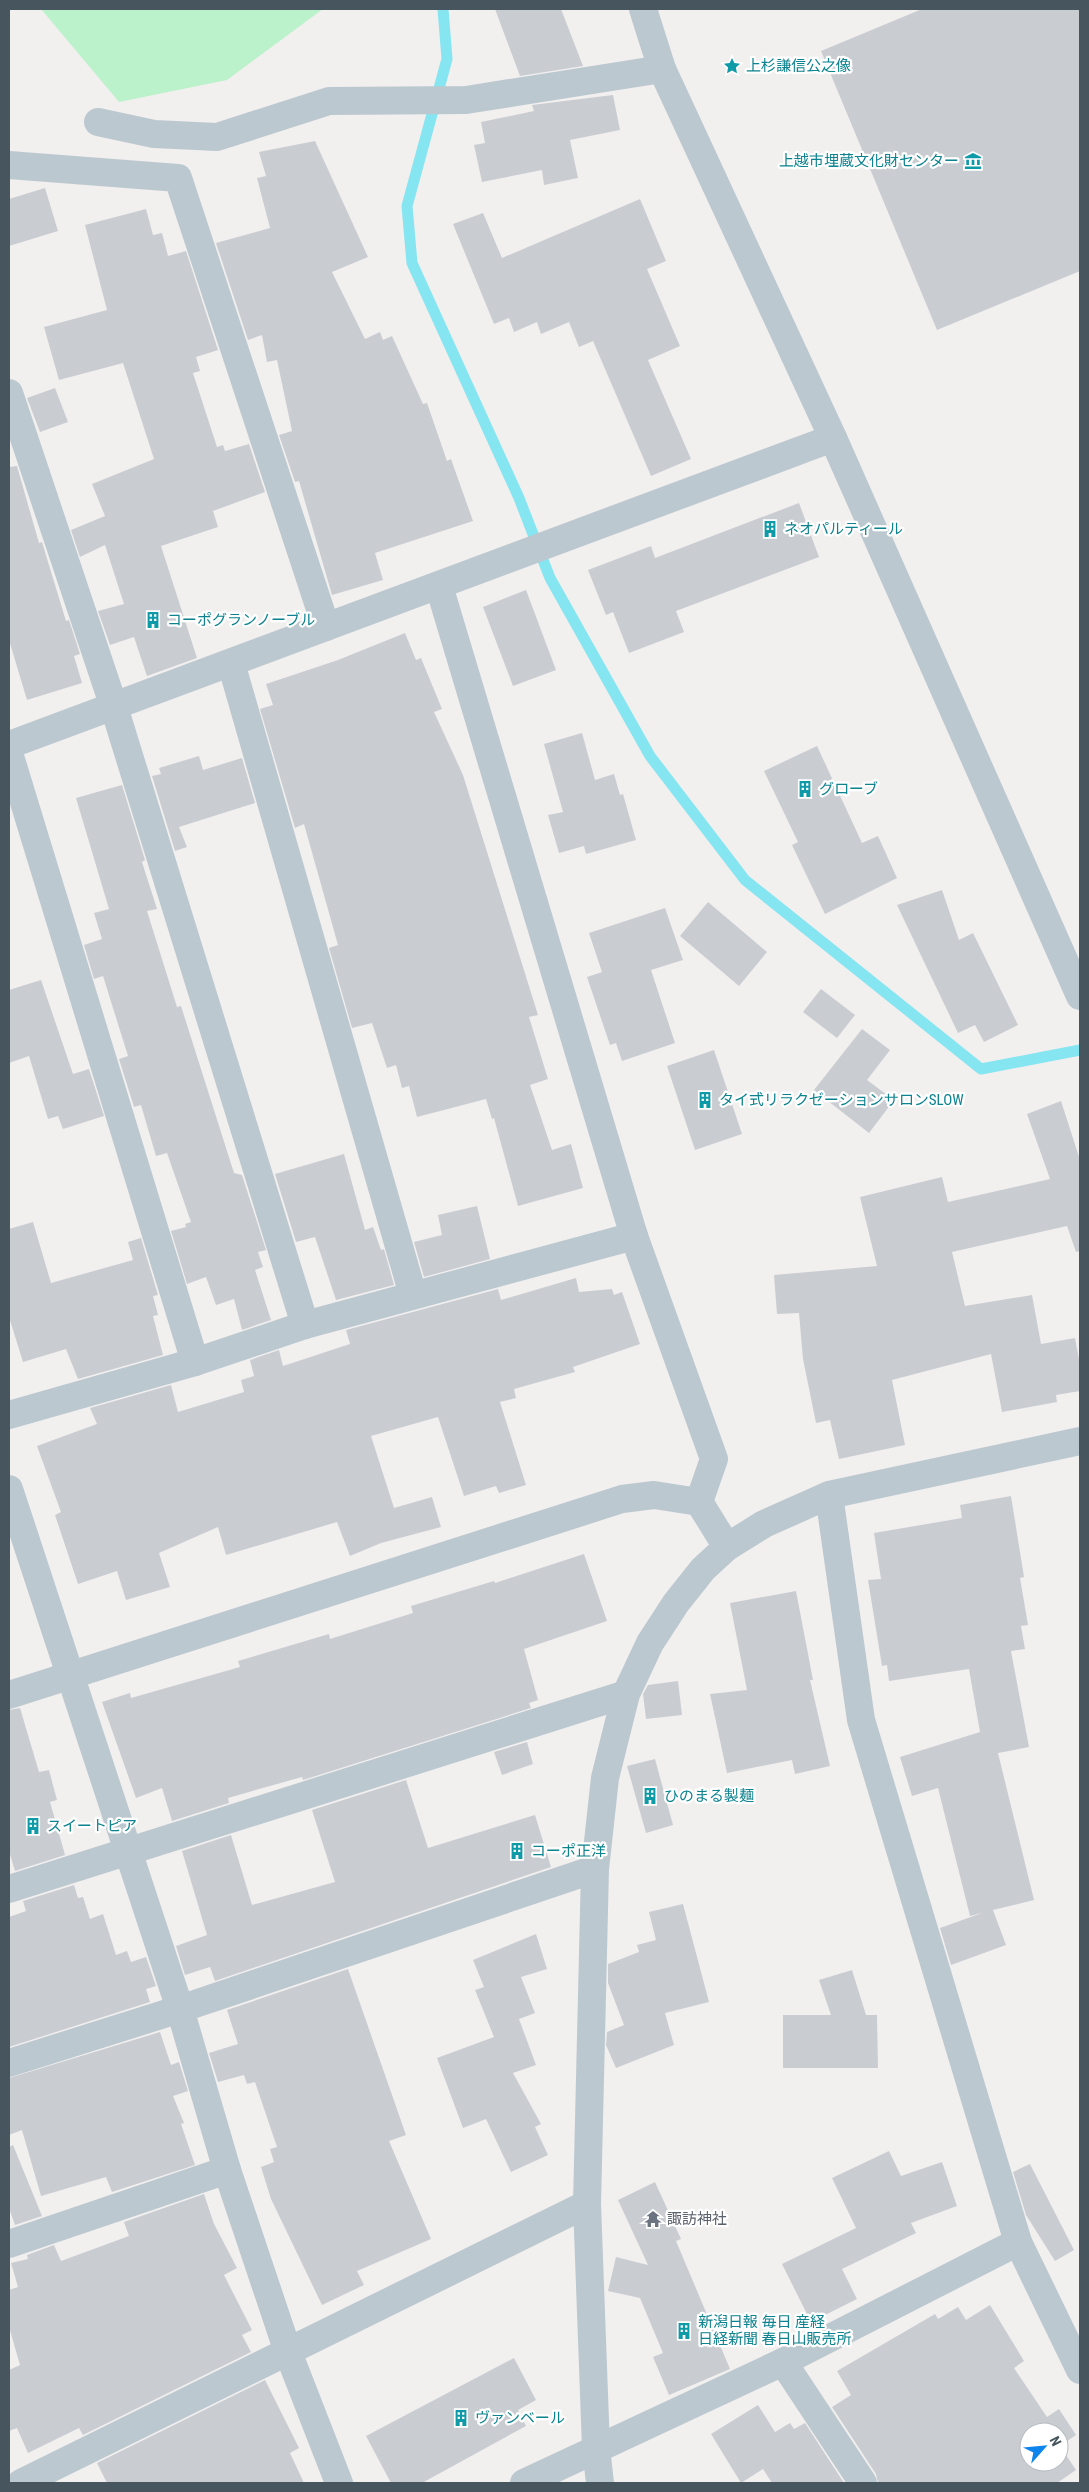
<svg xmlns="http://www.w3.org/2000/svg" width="1089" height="2492" viewBox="0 0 1089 2492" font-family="'Roboto Condensed','Noto Sans JP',sans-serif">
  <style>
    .green { fill: #bbf2cb }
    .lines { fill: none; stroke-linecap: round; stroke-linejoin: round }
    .stream { stroke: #85e5f1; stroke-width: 11 }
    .building { fill: #c9cdd2; fill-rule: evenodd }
    .minor { stroke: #bcc8cf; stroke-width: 28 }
    .tertiary { stroke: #bcc8cf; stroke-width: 28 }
    .labels { text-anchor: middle; stroke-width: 4.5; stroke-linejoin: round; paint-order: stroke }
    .culture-label { font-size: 15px; fill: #0d838f; stroke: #fff; text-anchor: start }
    .worship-label { font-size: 15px; fill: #5b616d; stroke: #fff; text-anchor: start }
  </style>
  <rect width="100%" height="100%" fill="#f2efef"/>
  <polygon class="green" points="41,9 323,9 227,80 119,102"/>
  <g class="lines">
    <polyline class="stream" points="443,9 447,59 407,206 412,263 519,498 550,578 650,756 745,880 981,1069 1080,1050"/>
  </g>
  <g class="building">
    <polygon points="495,9 561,9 583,66 520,76"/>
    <polygon points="922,9 1080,9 1080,271 937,330 821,51"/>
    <polygon points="613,95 620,130 570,140 578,178 544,185 542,170 482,182 474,145 485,143 481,122 534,111 532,105"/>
    <polygon points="315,141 368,257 332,272 365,339 380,332 383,340 392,336 423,404 427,403 447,461 451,459 473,521 375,553 383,580 332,595 299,481 295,482 279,435 292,431 277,360 267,362 262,335 248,340 216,243 270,228 257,178 266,176 259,152"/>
    <polygon points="45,188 58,231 9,246 9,199"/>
    <polygon points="640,199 666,261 647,269 680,346 648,360 691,459 651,476 593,341 579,347 569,322 541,334 537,322 514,332 509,318 494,324 453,224 483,213 502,258"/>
    <polygon points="146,209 153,235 162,233 168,256 186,251 218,350 196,357 200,371 193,373 217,447 223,445 225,451 249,444 265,492 213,511 218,527 161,546 197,658 147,676 134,637 110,645 98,611 124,604 105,545 80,557 71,530 105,516 92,484 154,459 123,363 59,380 44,327 107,310 85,225"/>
    <polygon points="55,388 68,422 40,432 27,398"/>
    <polygon points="17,466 39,543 42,542 66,621 69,620 80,654 74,656 82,683 27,700 9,640 9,467"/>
    <polygon points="799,503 819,557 676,611 684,632 629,653 613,612 606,615 588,570 651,546 655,558"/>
    <polygon points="526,590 556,670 513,686 483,607"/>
    <polygon points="405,633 416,660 421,658 442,709 434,712 463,775 538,1015 529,1017 548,1079 530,1085 552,1150 571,1144 583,1188 518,1206 494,1118 492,1119 486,1099 417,1117 409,1086 402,1088 396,1065 387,1068 372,1023 352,1028 329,948 338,945 304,824 295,828 260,709 273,705 266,684 338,660"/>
    <polygon points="582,733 595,780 614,774 620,795 623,794 636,840 586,854 584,846 559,853 548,815 563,812 544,744"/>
    <polygon points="817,746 862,843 878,836 897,878 825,914 792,845 798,842 764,771"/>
    <polygon points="199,756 203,770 242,758 255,803 179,827 187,847 175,851 152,776 161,774 159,768"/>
    <polygon points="122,785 145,860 142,862 157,909 147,911 177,1007 181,1006 234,1173 242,1175 266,1250 258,1252 263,1267 255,1270 271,1320 242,1330 234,1299 216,1305 206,1277 187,1284 171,1231 186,1227 185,1224 191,1222 167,1153 156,1156 141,1105 134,1107 119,1059 128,1056 103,976 94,979 84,945 102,939 94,913 109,909 76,798"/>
    <polygon points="942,890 959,940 973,933 1018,1025 984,1042 975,1025 958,1033 897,905"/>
    <polygon points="708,902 767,952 739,986 680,936"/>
    <polygon points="665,908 683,960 651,970 675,1043 622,1061 616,1043 610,1045 587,977 602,972 589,933"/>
    <polygon points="41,980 73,1074 89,1069 104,1116 63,1129 58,1116 48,1119 29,1056 9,1063 9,990"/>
    <polygon points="821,989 855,1015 837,1038 803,1012"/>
    <polygon points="862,1029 890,1050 867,1080 894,1100 869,1133 814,1090"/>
    <polygon points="714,1050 742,1134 695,1150 667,1066"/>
    <polygon points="1061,1101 1080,1160 1080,1251 1076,1252 1067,1226 952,1252 965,1306 1032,1295 1041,1344 1075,1338 1080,1365 1080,1391 1056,1395 1057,1402 1002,1412 991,1354 892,1380 905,1445 839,1459 830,1420 816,1423 803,1359 799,1313 777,1314 774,1275 877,1266 860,1197 942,1177 948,1202 1050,1179 1027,1114"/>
    <polygon points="344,1154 365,1230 373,1227 381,1250 384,1249 394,1285 336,1300 315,1237 296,1242 275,1174"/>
    <polygon points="477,1206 490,1259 424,1277 414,1242 442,1235 438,1215"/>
    <polygon points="33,1222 51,1283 133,1260 128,1242 141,1238 158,1295 153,1296 158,1315 153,1316 163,1355 78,1379 66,1349 23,1362 9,1317 9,1229"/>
    <polygon points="576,1278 579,1292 612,1289 614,1295 622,1292 640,1344 573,1367 575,1372 514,1389 516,1398 500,1402 526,1485 499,1493 496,1486 464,1496 438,1417 371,1436 394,1508 432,1497 441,1527 381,1543 350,1556 337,1522 226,1555 218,1527 159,1553 170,1587 126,1600 117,1571 78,1584 55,1515 61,1512 37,1446 97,1424 90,1408 171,1385 178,1412 244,1392 241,1380 254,1376 250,1360 279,1350 283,1366 350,1344 346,1330 498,1289 501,1300"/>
    <polygon points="1011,1496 1024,1577 1020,1578 1028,1625 1021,1626 1025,1649 1011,1651 1029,1747 998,1753 1034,1900 993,1910 1006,1945 951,1965 940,1928 982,1913 970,1916 938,1788 912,1796 900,1757 980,1732 969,1669 889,1681 887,1665 882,1666 868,1580 881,1579 874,1533 962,1518 960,1505"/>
    <polygon points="584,1554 607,1621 524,1649 538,1700 529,1703 531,1708 303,1780 302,1777 228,1798 229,1803 172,1821 162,1788 136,1798 102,1702 130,1693 131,1698 240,1667 238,1661 329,1634 330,1639 413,1613 411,1606 494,1581 495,1583"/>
    <polygon points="796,1591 813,1680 810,1680 830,1766 795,1774 792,1760 727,1773 710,1694 747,1690 730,1603"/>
    <polygon points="678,1681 682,1715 646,1719 643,1694 648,1685"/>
    <polygon points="20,1708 39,1772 49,1770 57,1800 50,1802 65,1855 15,1871 9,1851 9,1710"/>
    <polygon points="527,1742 533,1764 502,1775 494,1752"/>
    <polygon points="655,1759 673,1825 646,1833 627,1766"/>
    <polygon points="406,1780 428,1848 535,1815 551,1867 215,1981 210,1967 185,1975 176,1946 207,1935 182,1851 231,1835 252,1905 335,1882 312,1810"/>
    <polygon points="74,1885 78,1898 83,1897 90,1919 103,1914 116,1955 127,1951 131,1962 146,1957 156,1986 146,1989 150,2002 9,2047 9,1917 26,1911 23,1901"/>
    <polygon points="683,1904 709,2002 665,2013 674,2045 616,2068 606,2045 607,2032 624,2025 608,1983 608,1964 639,1952 637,1945 656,1940 649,1912"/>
    <polygon points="536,1934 547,1969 521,1977 535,2013 519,2019 536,2065 513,2073 541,2124 535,2127 548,2155 511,2172 486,2119 463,2128 437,2058 494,2037 475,1990 484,1987 473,1960"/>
    <polygon points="348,1969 406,2135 389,2141 431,2239 357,2271 364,2285 322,2305 271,2199 261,2167 274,2162 270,2149 277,2147 255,2082 247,2084 244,2075 218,2082 209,2053 238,2044 227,2010"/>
    <polygon points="852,1970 866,2015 877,2015 878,2068 783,2068 783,2015 831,2015 819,1980"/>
    <polygon points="160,2032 171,2065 179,2062 188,2091 173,2096 184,2123 181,2124 195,2165 112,2192 106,2177 41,2196 22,2130 9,2135 9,2078"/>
    <polygon points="13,2145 42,2216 15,2225 9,2208 9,2147"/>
    <polygon points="889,2151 901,2176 942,2162 957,2206 911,2223 916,2233 842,2269 857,2299 811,2322 782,2264 856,2228 832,2178"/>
    <polygon points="1030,2164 1074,2250 1055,2261 1026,2215 1013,2172"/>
    <polygon points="655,2182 681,2239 676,2241 730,2369 669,2395 653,2357 663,2353 640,2298 608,2291 616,2257 648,2265 618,2200"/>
    <polygon points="204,2194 214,2224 237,2268 224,2275 252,2330 242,2335 251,2352 83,2435 79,2428 28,2453 17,2428 9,2431 9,2370 20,2365 9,2327 9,2290 18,2287 11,2263 28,2259 27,2255 54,2245 61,2261 129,2236 124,2222"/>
    <path d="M990 2305 1024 2361 1014 2368 1047 2417 1059 2409 1076 2435 1060 2446 1076 2470 1057 2483H878L876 2474 832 2407 851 2395 837 2371 935 2314 938 2319 958 2307 966 2320ZM1029 2432H1059V2462H1029Z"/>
    <polygon points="514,2358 536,2400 518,2410 526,2426 422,2483 391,2483 366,2436"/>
    <polygon points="265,2380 299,2448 290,2453 304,2483 107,2483 97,2463"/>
    <polygon points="758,2405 775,2432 790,2423 794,2429 805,2423 844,2483 772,2483 763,2469 741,2483 711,2434"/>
  </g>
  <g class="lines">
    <g class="minor">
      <polyline points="98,122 154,134 217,137 329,101 466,100 662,69"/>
      <polyline points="9,165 178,178 326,627"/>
      <polyline points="9,393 114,707 305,1325"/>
      <polyline points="439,586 634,1236 714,1459 699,1502"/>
      <polyline points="231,663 413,1295"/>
      <polyline points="9,745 833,438"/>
      <polyline points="9,753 195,1362"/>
      <polyline points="9,1415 195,1362 305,1325 634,1236"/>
      <polyline points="9,1489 180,2009 227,2170 288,2352 339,2483"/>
      <polyline points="829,1495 861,1720 1018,2242 1080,2370"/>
      <polyline points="9,1889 626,1694"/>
      <polyline points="9,2063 180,2009 595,1869"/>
      <polyline points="9,2244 227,2170"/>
      <polyline points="783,2362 863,2483"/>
      <polyline points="21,2483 587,2204"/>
      <polyline points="524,2483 783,2362 1018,2242"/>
    </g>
    <g class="tertiary">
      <polyline points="643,9 662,69 833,438 1080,996"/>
      <polyline points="9,1695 622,1499 654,1495 699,1502 727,1547"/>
      <polyline points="600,2483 596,2448 587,2204 595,1869 605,1778 626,1694 650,1643 676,1603 703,1569 727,1547 764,1524 829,1495 1080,1441"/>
    </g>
  </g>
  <defs>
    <g id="sight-bare" transform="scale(1.35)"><path d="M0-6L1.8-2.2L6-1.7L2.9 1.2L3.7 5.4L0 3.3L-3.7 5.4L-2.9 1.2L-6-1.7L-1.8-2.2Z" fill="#0f9aa8" stroke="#fff" stroke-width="2.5" paint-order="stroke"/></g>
    <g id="museum-bare" transform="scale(1.35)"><path d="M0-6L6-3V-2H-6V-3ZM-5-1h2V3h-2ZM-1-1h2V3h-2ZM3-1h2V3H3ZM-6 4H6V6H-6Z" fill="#0f9aa8" stroke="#fff" stroke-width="2.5" paint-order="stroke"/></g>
    <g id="building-bare" transform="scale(1.35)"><path d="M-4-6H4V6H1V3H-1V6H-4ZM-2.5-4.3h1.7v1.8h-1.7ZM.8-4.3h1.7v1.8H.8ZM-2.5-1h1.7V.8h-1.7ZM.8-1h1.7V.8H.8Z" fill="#0f9aa8" stroke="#fff" stroke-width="2.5" paint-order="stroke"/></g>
    <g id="temple-bare" transform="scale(1.35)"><path d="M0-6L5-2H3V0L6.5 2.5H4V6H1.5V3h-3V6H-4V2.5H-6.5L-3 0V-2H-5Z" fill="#6b7280" stroke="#fff" stroke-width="2.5" paint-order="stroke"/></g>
  </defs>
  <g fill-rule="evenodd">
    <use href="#sight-bare" x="732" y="66"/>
    <use href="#museum-bare" x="973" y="161"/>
    <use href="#building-bare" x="770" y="529"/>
    <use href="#building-bare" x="153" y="620"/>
    <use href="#building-bare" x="805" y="789"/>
    <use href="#building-bare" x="705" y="1100"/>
    <use href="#building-bare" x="650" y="1796"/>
    <use href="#building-bare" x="33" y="1826"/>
    <use href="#building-bare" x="517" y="1851"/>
    <use href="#temple-bare" x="653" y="2219"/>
    <use href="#building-bare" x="684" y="2331"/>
    <use href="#building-bare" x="461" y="2418"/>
  </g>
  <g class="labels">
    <g class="culture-label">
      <text x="746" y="71">上杉謙信公之像</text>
      <text x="959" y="166" text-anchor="end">上越市埋蔵文化財センター</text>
      <text x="784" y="534">ネオパルティール</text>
      <text x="167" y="625">コーポグランノーブル</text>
      <text x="819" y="794">グローブ</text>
      <text x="719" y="1105">タイ式リラクゼーションサロンSLOW</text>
      <text x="664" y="1801">ひのまる製麺</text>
      <text x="47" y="1831">スイートピア</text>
      <text x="531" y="1856">コーポ正洋</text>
      <text x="698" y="2327">新潟日報 毎日 産経<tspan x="698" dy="17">日経新聞 春日山販売所</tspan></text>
      <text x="475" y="2423">ヴァンベール</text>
    </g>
    <g class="worship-label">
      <text x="667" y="2224">諏訪神社</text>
    </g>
  </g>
  <rect width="1089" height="2492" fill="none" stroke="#46555e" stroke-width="20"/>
  <g transform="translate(1044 2447) rotate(63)"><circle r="24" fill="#ffffff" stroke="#b5bbbf"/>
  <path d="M0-4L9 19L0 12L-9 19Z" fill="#0e85ec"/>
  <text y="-8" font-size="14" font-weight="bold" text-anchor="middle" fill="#46555e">N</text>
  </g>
</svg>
